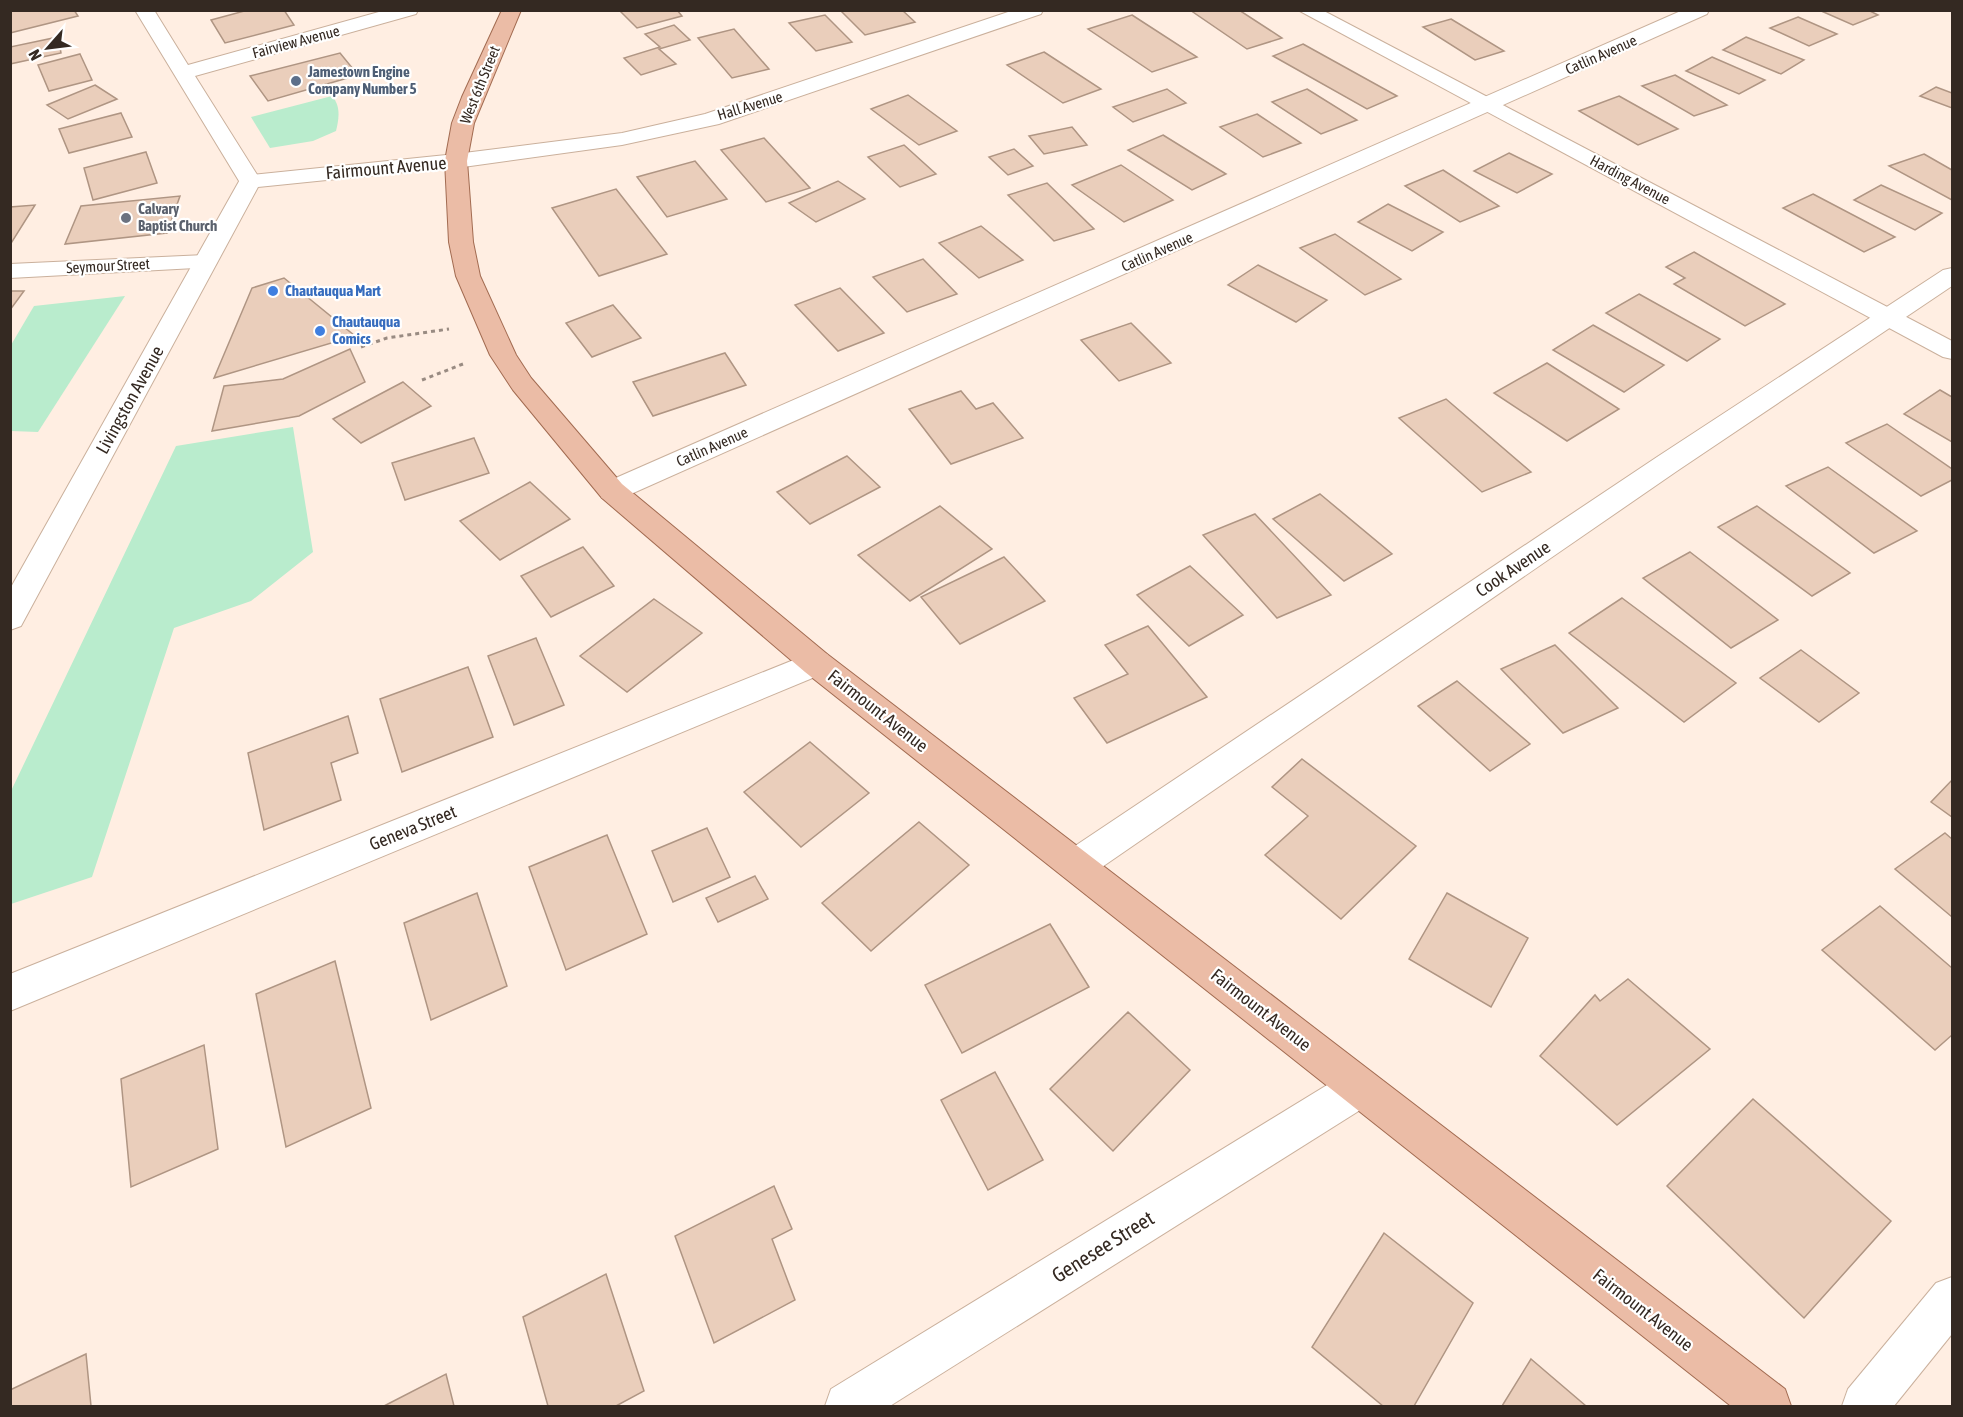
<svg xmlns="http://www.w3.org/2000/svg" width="1963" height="1417" viewBox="0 0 1963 1417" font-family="'Asap Condensed',sans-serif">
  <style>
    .green { fill: #b9eccd }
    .building { fill: #eacebb; stroke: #af9583; stroke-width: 1.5 }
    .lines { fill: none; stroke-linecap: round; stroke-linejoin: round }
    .minor-casing { stroke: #cab09c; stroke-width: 2 }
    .tertiary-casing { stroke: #cab09c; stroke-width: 2 }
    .primary-casing { stroke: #a26b51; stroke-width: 2 }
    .path { stroke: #998b82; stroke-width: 3; stroke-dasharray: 4 4; stroke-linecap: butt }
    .minor { fill: #fff; fill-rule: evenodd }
    .tertiary { fill: #fff; fill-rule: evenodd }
    .primary { fill: #ebbca6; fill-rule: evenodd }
    .service-dot { fill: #5c6f8a; stroke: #fff; stroke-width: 2 }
    .worship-dot { fill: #6b7280; stroke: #fff; stroke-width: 2 }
    .shop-dot { fill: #3f7fe0; stroke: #fff; stroke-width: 2 }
    .labels { text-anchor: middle; stroke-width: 4.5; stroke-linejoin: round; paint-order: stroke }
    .far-street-label { font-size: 15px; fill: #342922; stroke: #fff }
    .far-service-label { font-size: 15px; font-weight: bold; fill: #4e5e75; stroke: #fff; text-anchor: start }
    .far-worship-label { font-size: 15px; font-weight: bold; fill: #5b616d; stroke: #fff; text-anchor: start }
    .far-shop-label { font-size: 15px; font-weight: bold; fill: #366cbe; stroke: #fff; text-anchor: start }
    .street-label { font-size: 18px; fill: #342922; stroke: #fff }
    .near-street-label { font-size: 21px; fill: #342922; stroke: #fff }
  </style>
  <rect width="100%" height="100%" fill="#ffeee2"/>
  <g class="green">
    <path d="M332 96C341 106 339 119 336 131L313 141 270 148 251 117Z"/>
    <polygon points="125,296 38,432 11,431 11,345 34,306"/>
    <polygon points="293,427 313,552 251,601 174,628 92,877 11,904 11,791 176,446"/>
  </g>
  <g class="building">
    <polygon points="10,10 74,10 78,16 10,33"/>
    <polygon points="248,10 284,10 294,25 225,43 211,20"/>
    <polygon points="619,10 677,10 682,16 637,28"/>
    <polygon points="840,10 902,10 915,22 865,35"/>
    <polygon points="1190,10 1239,10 1282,38 1247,49"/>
    <polygon points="1819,10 1868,10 1878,15 1853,25"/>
    <polygon points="825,15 852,42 816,51 789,23"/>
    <polygon points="1132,15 1197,57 1152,72 1088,29"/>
    <polygon points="1798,17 1837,34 1809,46 1770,28"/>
    <polygon points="1451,19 1504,51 1475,60 1423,27"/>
    <polygon points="674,25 690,40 659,49 676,64 641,75 624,58 660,47 645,34"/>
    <polygon points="734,29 769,69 732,78 698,38"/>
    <polygon points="58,37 61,53 10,64 10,47"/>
    <polygon points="1746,37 1804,60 1781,74 1723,50"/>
    <polygon points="1303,44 1397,96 1367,109 1273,56"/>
    <polygon points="1044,52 1101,89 1063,103 1007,65"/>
    <polygon points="340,53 358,75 268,101 250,76"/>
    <polygon points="80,54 92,80 49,91 38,65"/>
    <polygon points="1712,57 1765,80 1739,94 1686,71"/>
    <polygon points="1675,75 1727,105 1694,116 1642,86"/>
    <polygon points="95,85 117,99 68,119 47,105"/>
    <polygon points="1936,87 1952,93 1952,108 1920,96"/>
    <polygon points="1167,89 1186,103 1133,122 1113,107"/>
    <polygon points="1307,89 1357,120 1321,134 1272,102"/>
    <polygon points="908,95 957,131 919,145 871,109"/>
    <polygon points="1619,96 1678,129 1638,145 1579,111"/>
    <polygon points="121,113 132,137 69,153 59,129"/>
    <polygon points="1257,114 1301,143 1263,157 1220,127"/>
    <polygon points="1072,127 1087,145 1044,154 1029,136"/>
    <polygon points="1163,135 1226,174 1192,190 1128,150"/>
    <polygon points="764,138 810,188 766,202 721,150"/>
    <polygon points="904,145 936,174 900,187 868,157"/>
    <polygon points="1014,149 1033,166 1008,175 989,157"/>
    <polygon points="146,152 157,183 93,200 84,168"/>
    <polygon points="1509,153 1552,174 1517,193 1474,171"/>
    <polygon points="1924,154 1952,170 1952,200 1889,166"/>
    <polygon points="695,161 727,199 667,217 637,177"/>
    <polygon points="1121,165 1173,200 1124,222 1072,185"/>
    <polygon points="1443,170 1499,206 1460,222 1405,186"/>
    <polygon points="838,181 865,199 816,222 789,203"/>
    <polygon points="1047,183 1094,229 1054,241 1008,195"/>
    <polygon points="1881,185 1942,213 1915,230 1854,200"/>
    <polygon points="616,189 667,254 599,276 552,208"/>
    <polygon points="1813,194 1895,237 1864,252 1783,208"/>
    <polygon points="180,196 167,233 65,244 81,206"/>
    <polygon points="1388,204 1443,232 1412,251 1358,222"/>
    <polygon points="35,205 10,245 10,207"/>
    <polygon points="981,226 1023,260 979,278 939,243"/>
    <polygon points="1335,234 1401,279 1365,295 1300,248"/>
    <polygon points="1694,252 1785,304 1745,326 1674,284 1685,278 1666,267"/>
    <polygon points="923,259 957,294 907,312 873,277"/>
    <polygon points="1258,265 1327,300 1296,322 1228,285"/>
    <polygon points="284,278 355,336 214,378 252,288"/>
    <polygon points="840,288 884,333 838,351 795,305"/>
    <polygon points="10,291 24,291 10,310"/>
    <polygon points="1639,294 1720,339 1687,361 1606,313"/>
    <polygon points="613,305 641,338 592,357 566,323"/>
    <polygon points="1131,323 1171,363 1119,381 1081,340"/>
    <polygon points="1593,325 1664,365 1624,392 1553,350"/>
    <polygon points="350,349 365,382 299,416 212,431 224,386 283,379"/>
    <polygon points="725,353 746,385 653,416 633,382"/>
    <polygon points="1547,363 1619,409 1567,441 1494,393"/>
    <polygon points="403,382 431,406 361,443 333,419"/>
    <polygon points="1940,390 1952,397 1952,442 1904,414"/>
    <polygon points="961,391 976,409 993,403 1023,438 951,464 909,409"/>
    <polygon points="1446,399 1531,472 1482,492 1399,418"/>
    <polygon points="1887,424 1952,469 1952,480 1921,496 1846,443"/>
    <polygon points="474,438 489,473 405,500 392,463"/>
    <polygon points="847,456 880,487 810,524 777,492"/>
    <polygon points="1828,467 1917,531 1874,553 1786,486"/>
    <polygon points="530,482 570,519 500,560 460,521"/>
    <polygon points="1320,494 1392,554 1344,581 1273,519"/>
    <polygon points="940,506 992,549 910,601 858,555"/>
    <polygon points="1757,506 1850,573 1812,596 1718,527"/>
    <polygon points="1255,514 1331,595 1277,618 1203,535"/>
    <polygon points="583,547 614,586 551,617 521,576"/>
    <polygon points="1690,552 1778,620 1731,648 1643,578"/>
    <polygon points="1004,557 1045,601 960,644 921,597"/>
    <polygon points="1190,566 1243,615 1189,646 1137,595"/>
    <polygon points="1622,598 1736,683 1684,722 1569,633"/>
    <polygon points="654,599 702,633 627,692 580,656"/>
    <polygon points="1148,626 1207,697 1107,743 1074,698 1128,674 1105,645"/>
    <polygon points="536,638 564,705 514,725 488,656"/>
    <polygon points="1555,645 1618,708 1563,733 1501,669"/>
    <polygon points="1801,650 1859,693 1819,722 1760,678"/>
    <polygon points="468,667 493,737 402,772 380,699"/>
    <polygon points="1457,681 1530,744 1490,771 1418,706"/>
    <polygon points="348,716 358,753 331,763 341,800 264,830 248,753"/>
    <polygon points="810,742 869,793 801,847 744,792"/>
    <polygon points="1302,759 1416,846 1341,919 1265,855 1308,816 1272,787"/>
    <polygon points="1952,780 1952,817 1931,802"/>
    <polygon points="919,822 969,865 871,951 822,903"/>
    <polygon points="707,828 730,877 673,902 652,851"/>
    <polygon points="1945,833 1952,839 1952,917 1895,869"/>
    <polygon points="607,835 647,934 566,970 529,867"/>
    <polygon points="755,876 768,899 718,922 706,898"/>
    <polygon points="477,893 507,986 431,1020 404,923"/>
    <polygon points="1447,893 1528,938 1491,1007 1409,959"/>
    <polygon points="1880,906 1952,968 1952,1035 1935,1050 1822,950"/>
    <polygon points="1050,924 1089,987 962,1053 925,985"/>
    <polygon points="335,961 371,1108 286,1147 256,994"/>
    <polygon points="1628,979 1710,1049 1617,1125 1540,1056 1595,995 1600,1001"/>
    <polygon points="1128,1012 1190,1070 1113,1151 1050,1089"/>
    <polygon points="204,1045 218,1149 131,1187 121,1079"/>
    <polygon points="995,1072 1043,1160 988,1190 941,1100"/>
    <polygon points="1753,1099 1891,1221 1804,1318 1667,1186"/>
    <polygon points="774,1186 792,1229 772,1239 795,1300 714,1343 675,1236"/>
    <polygon points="1384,1233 1473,1303 1414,1406 1383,1406 1312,1347"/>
    <polygon points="606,1274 644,1391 616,1406 548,1406 523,1317"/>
    <polygon points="86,1354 91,1406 10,1406 10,1390"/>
    <polygon points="1531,1359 1586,1406 1502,1406"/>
    <polygon points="446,1374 454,1406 384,1406"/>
  </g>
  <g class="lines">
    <g class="minor-casing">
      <g id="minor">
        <polygon points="135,10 154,10 188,65 386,10 418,10 416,14 195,76 261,181 258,186 242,186 239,181"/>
        <polygon points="1014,10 1043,10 1041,14 719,124 622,145 456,168 448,166 445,161 448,156 456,154 622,133 705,114"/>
        <polygon points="1683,10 1709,10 1707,14 622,498 612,501 602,498 598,491 602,484"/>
        <polygon points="205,255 214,257 217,262 214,267 10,278 10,264"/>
        <polygon points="1952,268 1952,286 1677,471 1089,876 1076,881 1063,876 1058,865 1063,854 1657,457 1943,270"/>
        <polygon points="816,651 827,654 832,663 827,672 10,1011 10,974"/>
        <polygon points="1359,1068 1373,1074 1379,1088 1373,1102 890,1406 825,1406 831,1389 1345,1074"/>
        <polygon points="1952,1277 1952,1334 1894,1406 1842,1406 1848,1389 1936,1283"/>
      </g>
    </g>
    <g class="tertiary-casing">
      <g id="tertiary">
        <polygon points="1298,10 1322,10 1952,341 1952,359 1943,357"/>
        <polygon points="456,154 464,156 467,161 464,166 258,187 21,626 10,630 10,589 242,176"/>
      </g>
    </g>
    <g class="primary-casing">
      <polygon id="primary" points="502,10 521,10 474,123 467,161 473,242 480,276 516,355 531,378 622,484 827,654 1785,1389 1791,1406 1731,1406 805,672 602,498 513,390 490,355 456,276 449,242 445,161 452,123 462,97"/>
    </g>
    <g class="path">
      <polyline points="361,347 387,338 449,329"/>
      <polyline points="422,380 463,364"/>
    </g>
    <use href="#minor" class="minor"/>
    <use href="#tertiary" class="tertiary"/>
    <use href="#primary" class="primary"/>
  </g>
  <circle class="service-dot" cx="296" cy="81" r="6"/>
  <circle class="worship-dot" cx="126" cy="218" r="6"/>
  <g class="shop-dot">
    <circle cx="273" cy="291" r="6"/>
    <circle cx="320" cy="331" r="6"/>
  </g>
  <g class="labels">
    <g class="far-street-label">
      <text transform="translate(296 42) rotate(-15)" y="5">Fairview Avenue</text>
      <text transform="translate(1601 55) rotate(-24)" y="5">Catlin Avenue</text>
      <text transform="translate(480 85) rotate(-68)" y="5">West 6th Street</text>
      <text transform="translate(750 106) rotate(-17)" y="5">Hall Avenue</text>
      <text transform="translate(1630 180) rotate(28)" y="5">Harding Avenue</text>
      <text transform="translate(1157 252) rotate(-24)" y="5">Catlin Avenue</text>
      <text transform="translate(108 266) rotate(-3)" y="5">Seymour Street</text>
      <text transform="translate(712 447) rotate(-24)" y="5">Catlin Avenue</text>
    </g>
    <g class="far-service-label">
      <text x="308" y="77">Jamestown Engine<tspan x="308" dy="17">Company Number 5</tspan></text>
    </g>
    <g class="far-worship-label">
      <text x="138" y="214">Calvary<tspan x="138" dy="17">Baptist Church</tspan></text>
    </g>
    <g class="far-shop-label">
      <text x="285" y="296">Chautauqua Mart</text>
      <text x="332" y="327">Chautauqua<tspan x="332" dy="17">Comics</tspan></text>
    </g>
    <g class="street-label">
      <text transform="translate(386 168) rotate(-5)" y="6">Fairmount Avenue</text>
      <text transform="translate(130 400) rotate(-61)" y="6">Livingston Avenue</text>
      <text transform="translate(1513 569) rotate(-34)" y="6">Cook Avenue</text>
      <text transform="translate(878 711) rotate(38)" y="6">Fairmount Avenue</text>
      <text transform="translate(413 828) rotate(-22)" y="6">Geneva Street</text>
      <text transform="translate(1261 1010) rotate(38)" y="6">Fairmount Avenue</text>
      <text transform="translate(1643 1310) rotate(38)" y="6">Fairmount Avenue</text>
    </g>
    <g class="near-street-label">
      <text transform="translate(1103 1247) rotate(-32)" y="7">Genesee Street</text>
    </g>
  </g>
  <rect width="1963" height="1417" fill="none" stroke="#342922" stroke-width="24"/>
  <g transform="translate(48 48) rotate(242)" stroke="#ffffff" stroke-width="4.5" paint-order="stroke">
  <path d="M0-4.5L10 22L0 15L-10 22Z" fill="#342922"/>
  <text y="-9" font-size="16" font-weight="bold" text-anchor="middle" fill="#342922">N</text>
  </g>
</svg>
